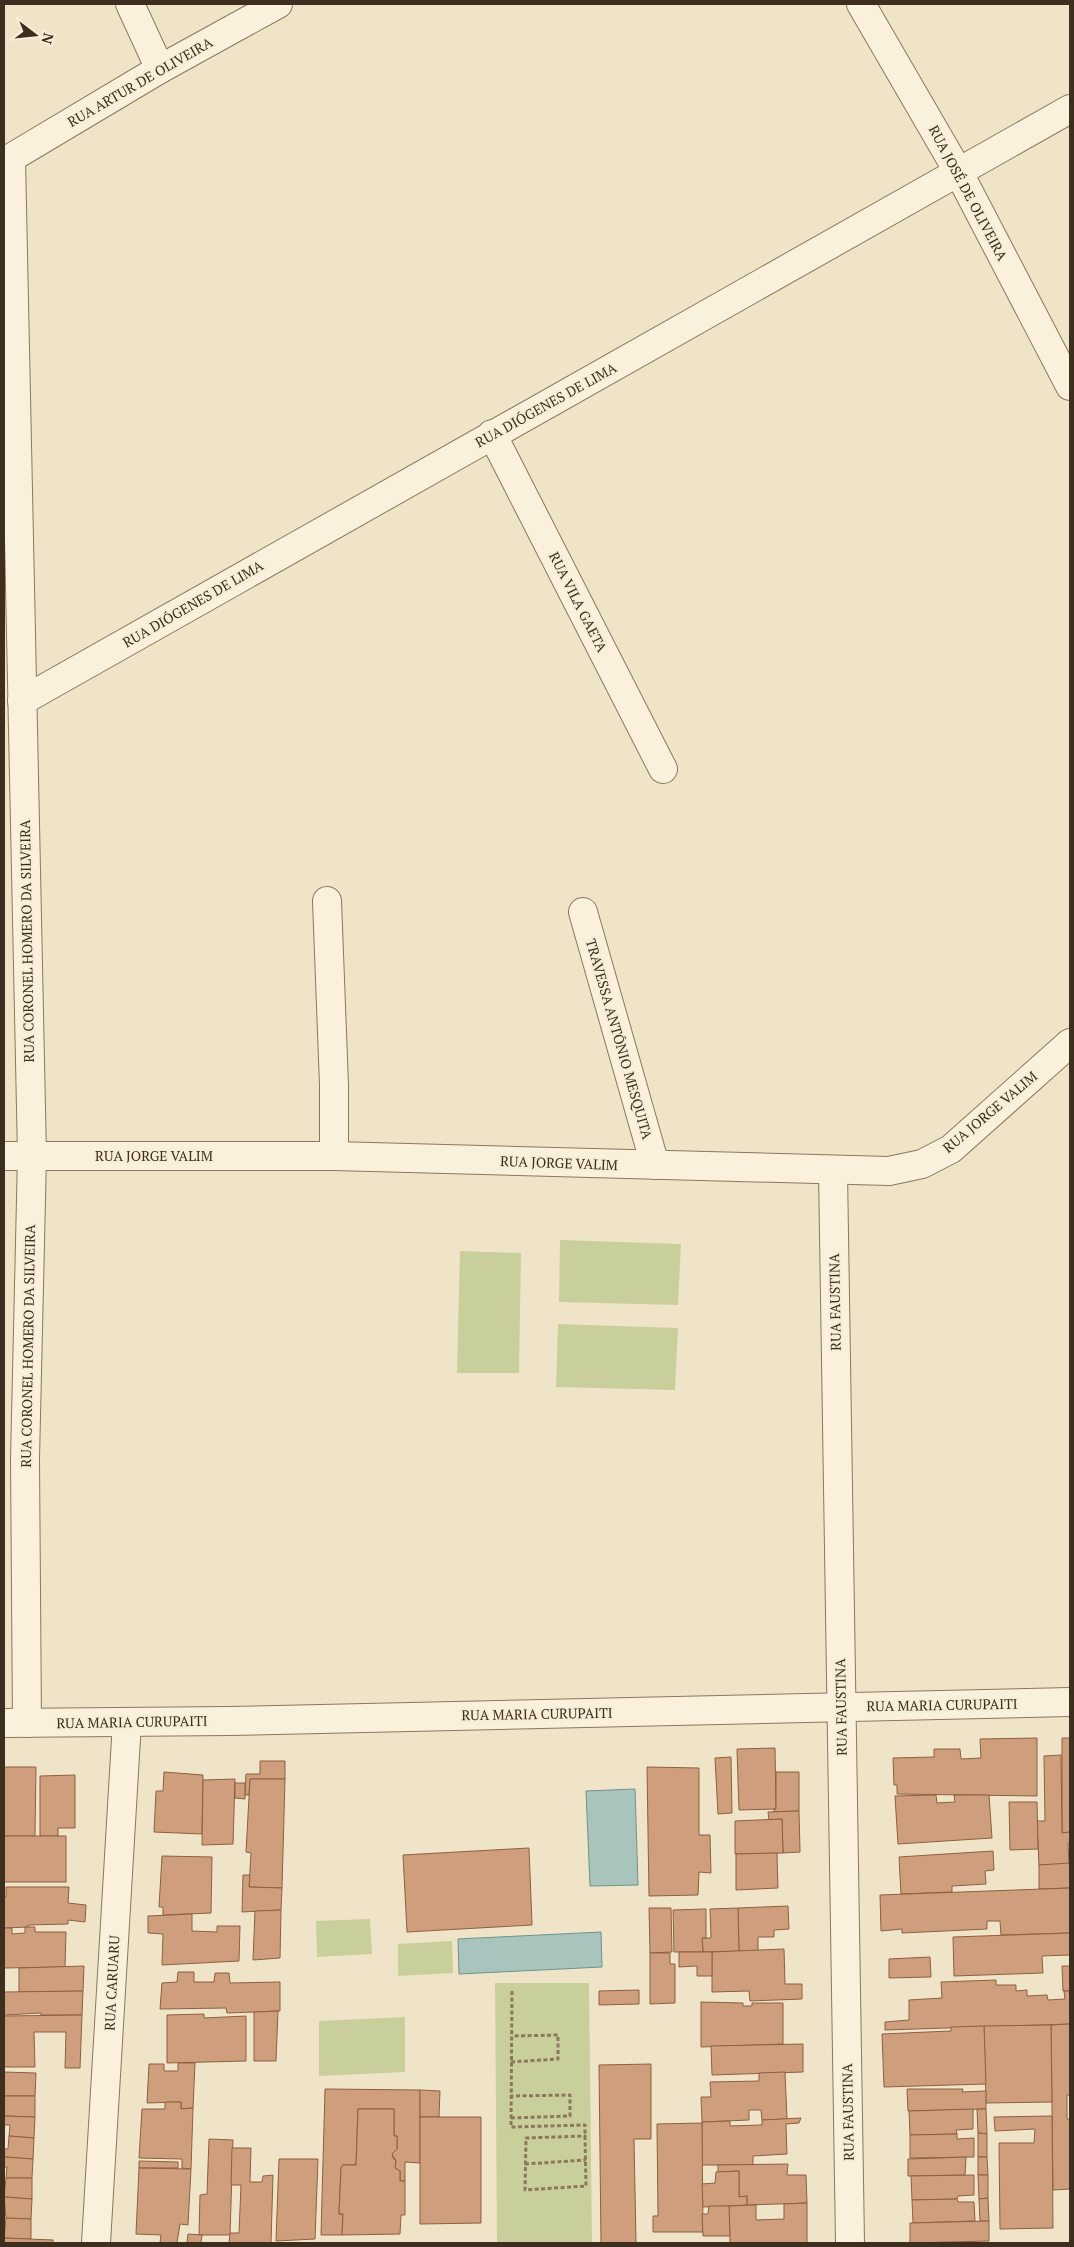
<svg xmlns="http://www.w3.org/2000/svg" width="1074" height="2247" viewBox="0 0 1074 2247" font-family="'PT Serif',serif">
  <style>
    .green { fill: #c9cf9b }
    .water { fill: #a9c4bc; stroke: #6f938a }
    .building { fill: #cf9f7d; stroke: #8d5f41 }
    .lines { fill: none; stroke-linecap: round; stroke-linejoin: round }
    .minor-casing { stroke: #8d765c; stroke-width: 30 }
    .path { stroke: #8d765c; stroke-width: 3; stroke-dasharray: 4 2.5; stroke-linecap: butt }
    .minor { stroke: #faf1dc; stroke-width: 28 }
    .labels { text-anchor: middle; stroke-width: 4.5; stroke-linejoin: round; paint-order: stroke }
    .street-label { font-size: 14px; fill: #3d2e20; stroke: #f7eed8 }
  </style>
  <rect width="100%" height="100%" fill="#f0e4c8"/>
  <g class="green">
    <polygon points="560,1240 681,1244 678,1305 559,1302"/>
    <polygon points="460,1251 521,1253 519,1373 457,1373"/>
    <polygon points="558,1324 678,1328 675,1390 556,1387"/>
    <polygon points="370,1919 372,1954 317,1957 316,1921"/>
    <polygon points="452,1941 453,1973 398,1976 398,1944"/>
    <polygon points="495,1983 589,1983 592,2243 497,2243"/>
    <polygon points="405,2017 405,2072 319,2076 319,2021"/>
  </g>
  <g class="water">
    <polygon points="635,1789 638,1885 590,1886 586,1791"/>
    <polygon points="601,1932 602,1967 459,1974 458,1939"/>
  </g>
  <g class="building">
    <polygon points="1037,1738 1037,1796 897,1794 897,1785 894,1785 893,1758 934,1757 934,1749 960,1749 961,1759 981,1758 980,1739"/>
    <polygon points="1062,1738 1070,1738 1070,1832 1062,1833"/>
    <polygon points="775,1748 776,1809 739,1810 737,1749"/>
    <polygon points="1061,1755 1062,1833 1070,1832 1070,1843 1068,1843 1069,1864 1039,1865 1037,1821 1045,1821 1044,1756"/>
    <polygon points="731,1757 732,1813 718,1814 715,1758"/>
    <polygon points="260,1761 285,1761 285,1779 250,1779 249,1795 245,1795 246,1774 260,1774"/>
    <polygon points="4,1767 36,1767 35,1836 4,1836"/>
    <polygon points="647,1767 699,1768 699,1835 710,1835 711,1873 699,1872 698,1895 649,1896"/>
    <polygon points="164,1772 203,1775 202,1834 154,1832 156,1791 163,1791"/>
    <polygon points="776,1772 799,1772 799,1811 774,1812 774,1809 776,1809"/>
    <polygon points="75,1775 75,1828 58,1828 58,1836 40,1836 40,1776"/>
    <polygon points="235,1779 233,1844 202,1845 203,1780"/>
    <polygon points="250,1779 285,1779 282,1888 249,1887 251,1853 246,1852"/>
    <polygon points="235,1783 245,1783 245,1799 235,1798"/>
    <polygon points="936,1795 937,1803 955,1802 954,1795 989,1795 992,1838 898,1844 895,1796"/>
    <polygon points="1009,1802 1037,1802 1038,1849 1010,1850"/>
    <polygon points="799,1811 800,1852 783,1853 782,1819 769,1820 768,1812"/>
    <polygon points="782,1819 783,1853 735,1854 735,1821"/>
    <rect x="4" y="1836" width="62" height="46"/>
    <polygon points="529,1848 532,1925 407,1932 403,1855"/>
    <polygon points="993,1851 994,1870 985,1871 986,1884 952,1886 952,1892 901,1894 899,1857"/>
    <polygon points="777,1853 778,1888 736,1890 736,1854"/>
    <polygon points="162,1856 212,1857 211,1913 163,1915 163,1907 159,1907"/>
    <polygon points="1070,1863 1070,1888 1039,1889 1039,1865"/>
    <polygon points="243,1875 250,1875 249,1887 282,1888 281,1910 242,1912"/>
    <polygon points="6,1887 69,1887 68,1903 86,1905 85,1922 68,1920 68,1924 28,1925 28,1927 4,1928 4,1897 6,1897"/>
    <polygon points="1070,1888 1070,1933 1001,1935 1000,1921 987,1921 987,1929 902,1933 902,1929 881,1931 880,1895"/>
    <polygon points="788,1906 789,1929 774,1930 774,1937 758,1937 758,1951 739,1951 738,1908"/>
    <polygon points="649,1908 671,1908 672,1952 650,1953"/>
    <polygon points="738,1908 739,1951 703,1952 702,1938 711,1938 710,1909"/>
    <polygon points="706,1909 706,1938 702,1938 703,1952 674,1952 673,1910"/>
    <polygon points="281,1910 280,1958 253,1960 255,1911"/>
    <polygon points="192,1914 192,1931 217,1932 217,1926 240,1926 239,1961 162,1965 163,1934 148,1933 148,1916"/>
    <polygon points="25,1927 35,1927 35,1932 66,1932 65,1967 4,1968 4,1928 12,1928 12,1934 25,1933"/>
    <polygon points="1070,1933 1070,1955 1042,1956 1043,1973 954,1976 953,1937"/>
    <polygon points="784,1949 785,1984 802,1984 802,1999 750,2001 749,1991 712,1992 712,1952"/>
    <polygon points="679,1952 712,1952 712,1976 697,1976 697,1966 679,1967"/>
    <polygon points="650,1953 670,1953 670,1964 675,1964 675,2003 650,2004"/>
    <polygon points="930,1957 931,1977 889,1978 889,1959"/>
    <polygon points="84,1966 83,1991 19,1992 19,1968"/>
    <polygon points="1062,1966 1070,1966 1070,1991 1063,1991"/>
    <polygon points="178,1972 194,1972 194,1982 214,1982 215,1973 229,1973 230,1983 280,1982 280,2011 227,2013 226,2008 160,2009 162,1983 177,1982"/>
    <polygon points="996,1980 996,1985 1016,1985 1016,1991 1027,1990 1027,1996 1047,1995 1048,2000 1065,1999 1064,1991 1070,1991 1070,2024 885,2030 885,2022 909,2020 909,2000 942,1998 941,1982"/>
    <polygon points="639,1990 639,2004 599,2005 599,1991"/>
    <polygon points="83,1991 82,2015 41,2015 41,2013 4,2015 4,1992"/>
    <polygon points="701,2002 743,2003 743,2006 752,2006 752,2003 783,2003 783,2044 701,2047"/>
    <polygon points="278,2011 276,2061 254,2061 254,2012"/>
    <polygon points="204,2014 204,2018 246,2016 246,2061 167,2063 167,2015"/>
    <polygon points="82,2015 80,2068 65,2068 66,2032 34,2032 35,2067 4,2067 4,2016"/>
    <polygon points="1070,2024 1070,2095 1067,2095 1067,2119 1070,2119 1070,2189 1053,2190 1051,2025"/>
    <polygon points="1051,2025 1052,2102 986,2103 984,2026"/>
    <polygon points="984,2026 986,2084 884,2087 882,2034 951,2031 951,2027"/>
    <polygon points="803,2044 803,2072 712,2075 711,2046"/>
    <polygon points="178,2063 195,2063 193,2108 181,2109 181,2102 147,2103 149,2064 164,2064 164,2071 178,2071"/>
    <polygon points="651,2064 651,2139 634,2139 636,2243 601,2243 599,2065"/>
    <polygon points="4,2072 36,2073 35,2096 4,2096"/>
    <polygon points="785,2072 787,2119 762,2120 761,2110 749,2110 749,2120 702,2122 701,2097 711,2097 710,2082 759,2081 759,2073"/>
    <polygon points="325,2089 420,2090 420,2163 405,2162 405,2181 400,2181 400,2171 395,2168 396,2161 392,2154 397,2149 397,2136 394,2136 394,2109 358,2109 356,2165 343,2165 341,2168 339,2214 343,2214 342,2235 321,2235"/>
    <polygon points="907,2089 963,2089 962,2092 986,2091 986,2109 908,2111"/>
    <polygon points="420,2090 440,2091 439,2117 420,2117"/>
    <polygon points="4,2096 35,2096 35,2117 4,2116"/>
    <polygon points="165,2102 181,2102 181,2109 193,2108 191,2169 182,2168 182,2159 139,2158 142,2109 165,2109"/>
    <polygon points="358,2109 394,2109 394,2136 397,2136 397,2149 392,2154 393,2158 396,2161 395,2168 400,2171 400,2181 405,2181 405,2215 401,2215 400,2234 342,2235 343,2214 339,2214 341,2168 343,2165 356,2165"/>
    <polygon points="973,2109 973,2129 956,2130 957,2134 910,2135 909,2111"/>
    <polygon points="977,2109 986,2109 987,2134 978,2133"/>
    <polygon points="4,2116 35,2117 34,2138 9,2136 10,2125 4,2125"/>
    <polygon points="1052,2116 1053,2228 1000,2229 999,2143 1034,2143 1035,2129 995,2131 994,2117"/>
    <polygon points="420,2117 481,2117 481,2223 420,2224"/>
    <polygon points="801,2118 799,2123 786,2124 787,2154 753,2156 753,2165 702,2165 702,2122 730,2121 730,2126 762,2125 762,2120"/>
    <polygon points="702,2123 703,2232 653,2232 653,2216 658,2216 657,2124"/>
    <polygon points="978,2133 987,2134 987,2157 978,2157"/>
    <polygon points="957,2134 957,2139 974,2138 974,2157 910,2158 910,2135"/>
    <polygon points="9,2136 34,2138 33,2159 4,2157 4,2149 8,2149"/>
    <polygon points="209,2139 233,2140 230,2235 199,2235 200,2195 207,2194"/>
    <polygon points="232,2148 251,2148 250,2182 262,2182 263,2176 273,2175 271,2243 229,2243 230,2233 239,2233 241,2185 231,2185"/>
    <polygon points="4,2157 33,2159 32,2178 6,2178 7,2167 4,2167"/>
    <polygon points="966,2157 965,2175 908,2176 908,2159"/>
    <polygon points="978,2157 987,2157 988,2175 978,2175"/>
    <polygon points="279,2159 318,2159 315,2239 276,2241"/>
    <polygon points="139,2161 178,2162 178,2168 139,2168"/>
    <polygon points="788,2164 787,2175 806,2175 807,2203 747,2205 747,2196 739,2197 739,2171 718,2172 718,2165"/>
    <polygon points="139,2168 191,2169 188,2225 180,2224 177,2243 160,2243 161,2235 136,2234"/>
    <polygon points="739,2171 739,2197 747,2196 747,2205 703,2207 702,2184 715,2183 716,2172"/>
    <polygon points="974,2175 974,2195 958,2196 957,2199 912,2200 911,2176"/>
    <polygon points="978,2175 988,2175 988,2198 979,2199"/>
    <polygon points="6,2178 32,2178 32,2199 4,2197"/>
    <polygon points="4,2197 32,2199 31,2219 6,2218"/>
    <polygon points="988,2198 989,2221 980,2221 979,2199"/>
    <polygon points="957,2199 958,2202 974,2202 975,2221 913,2223 912,2200"/>
    <polygon points="807,2203 807,2243 730,2243 729,2206 756,2205 756,2220 784,2219 784,2204"/>
    <polygon points="709,2206 729,2206 730,2236 703,2236 702,2214 708,2214"/>
    <polygon points="6,2218 31,2219 31,2239 4,2238"/>
    <polygon points="989,2221 989,2241 910,2243 910,2223"/>
    <polygon points="188,2234 202,2235 201,2243 187,2243"/>
    <polygon points="4,2238 53,2240 53,2243 4,2243"/>
  </g>
  <g class="lines">
    <g class="minor-casing">
      <g id="minor">
        <polyline points="130,4 160,69"/>
        <polyline points="861,4 959,173 1070,386"/>
        <polyline points="11,159 32,1156 25,1459 27,1723"/>
        <polyline points="4,162 160,69 278,4"/>
        <polyline points="492,434 663,769"/>
        <polyline points="22,701 1070,109"/>
        <polyline points="327,901 334,1085 334,1156"/>
        <polyline points="583,912 655,1165"/>
        <polyline points="4,1156 334,1156 889,1171 922,1164 951,1149 1070,1043"/>
        <polyline points="833,1171 850,2243"/>
        <polyline points="4,1723 230,1721 1070,1702"/>
        <polyline points="96,2243 127,1722"/>
      </g>
    </g>
    <g class="path">
      <polyline points="512,1991 511,2127 585,2125 585,2136"/>
      <polyline points="511,2062 558,2059 558,2035 512,2036"/>
      <polyline points="511,2118 570,2116 570,2095 511,2096"/>
      <polygon points="585,2136 586,2186 525,2190 526,2138"/>
      <polyline points="525,2164 586,2160"/>
    </g>
    <use href="#minor" class="minor"/>
  </g>
  <g class="labels">
    <g class="street-label">
      <text transform="translate(140 82) rotate(-30)" y="5">RUA ARTUR DE OLIVEIRA</text>
      <text transform="translate(968 193) rotate(62)" y="5">RUA JOSÉ DE OLIVEIRA</text>
      <text transform="translate(546 405) rotate(-29)" y="5">RUA DIÓGENES DE LIMA</text>
      <text transform="translate(578 602) rotate(63)" y="5">RUA VILA GAETA</text>
      <text transform="translate(193 604) rotate(-30)" y="5">RUA DIÓGENES DE LIMA</text>
      <text transform="translate(27 941) rotate(-91)" y="5">RUA CORONEL HOMERO DA SILVEIRA</text>
      <text transform="translate(619 1039) rotate(74)" y="5">TRAVESSA ANTÔNIO MESQUITA</text>
      <text transform="translate(990 1112) rotate(-40)" y="5">RUA JORGE VALIM</text>
      <text x="154" y="1161">RUA JORGE VALIM</text>
      <text transform="translate(559 1163) rotate(2)" y="5">RUA JORGE VALIM</text>
      <text transform="translate(835 1302) rotate(-91)" y="5">RUA FAUSTINA</text>
      <text transform="translate(28 1346) rotate(-89)" y="5">RUA CORONEL HOMERO DA SILVEIRA</text>
      <text transform="translate(942 1705) rotate(-1)" y="5">RUA MARIA CURUPAITI</text>
      <text transform="translate(841 1707) rotate(-91)" y="5">RUA FAUSTINA</text>
      <text transform="translate(537 1714) rotate(-1)" y="5">RUA MARIA CURUPAITI</text>
      <text transform="translate(132 1722) rotate(-1)" y="5">RUA MARIA CURUPAITI</text>
      <text transform="translate(112 1983) rotate(-87)" y="5">RUA CARUARU</text>
      <text transform="translate(848 2112) rotate(-91)" y="5">RUA FAUSTINA</text>
    </g>
  </g>
  <rect width="1074" height="2247" fill="none" stroke="#3d2e20" stroke-width="10"/>
  <g transform="translate(35 35) rotate(106)" stroke="#f7eed8" stroke-width="4" paint-order="stroke">
  <path d="M0-4L9 19L0 12L-9 19Z" fill="#3d2e20"/>
  <text y="-8" font-size="14" font-weight="bold" text-anchor="middle" fill="#3d2e20">N</text>
  </g>
</svg>
